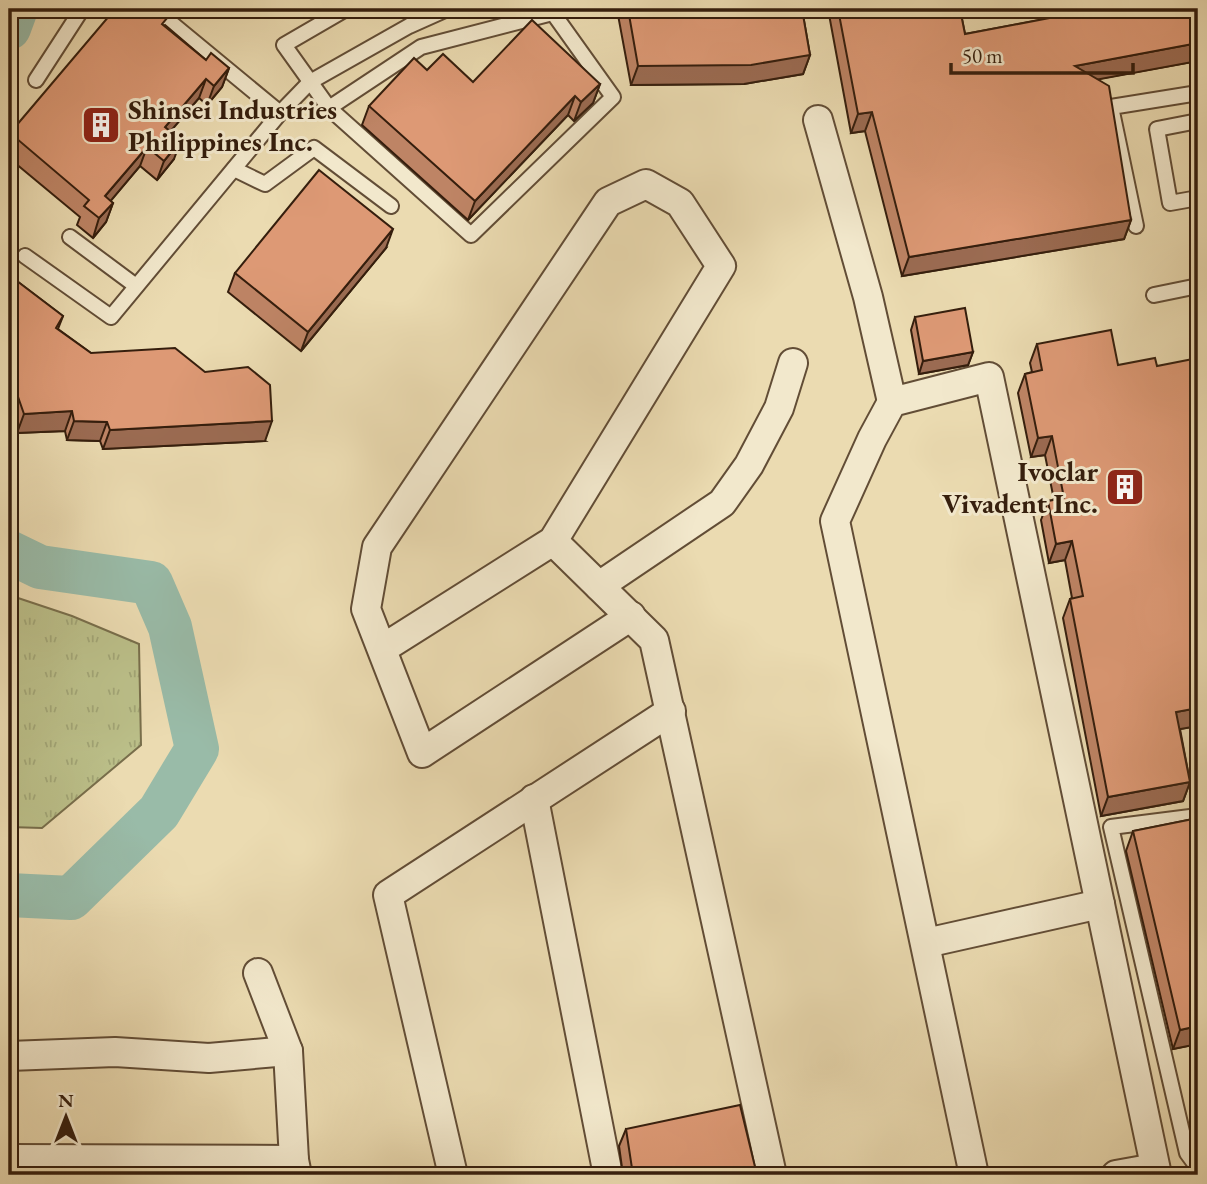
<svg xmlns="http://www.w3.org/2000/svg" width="1207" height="1184" viewBox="0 0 1207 1184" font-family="'EB Garamond',serif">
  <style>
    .grass { fill: url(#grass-tufts); stroke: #786e4b; stroke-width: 2 }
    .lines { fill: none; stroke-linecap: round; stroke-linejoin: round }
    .river { stroke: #99bba8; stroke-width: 44 }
    .lane-casing { stroke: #624d36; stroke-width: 18 }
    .street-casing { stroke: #624d36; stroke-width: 32 }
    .lane { stroke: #f2e8cc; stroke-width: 14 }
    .street { stroke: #f2e8cc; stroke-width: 28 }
    .wall { fill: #be8465; stroke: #351e0d; stroke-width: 2 }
    .shaded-wall { fill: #9b6b52; stroke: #351e0d; stroke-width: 2 }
    .building { fill: #dd9975; stroke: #351e0d; stroke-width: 2 }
    .labels { text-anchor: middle; stroke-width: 6; stroke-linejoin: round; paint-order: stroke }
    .poi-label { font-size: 28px; font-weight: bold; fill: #351e0d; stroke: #f2e8cc; text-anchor: start }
  </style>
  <defs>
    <pattern id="grass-tufts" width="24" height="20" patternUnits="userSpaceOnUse" patternTransform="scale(1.75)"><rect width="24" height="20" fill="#bbbf89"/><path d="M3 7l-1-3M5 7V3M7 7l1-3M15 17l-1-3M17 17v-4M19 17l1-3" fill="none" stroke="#a1a475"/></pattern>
  </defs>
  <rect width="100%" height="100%" fill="#ebdbb1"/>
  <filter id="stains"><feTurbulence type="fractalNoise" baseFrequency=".00286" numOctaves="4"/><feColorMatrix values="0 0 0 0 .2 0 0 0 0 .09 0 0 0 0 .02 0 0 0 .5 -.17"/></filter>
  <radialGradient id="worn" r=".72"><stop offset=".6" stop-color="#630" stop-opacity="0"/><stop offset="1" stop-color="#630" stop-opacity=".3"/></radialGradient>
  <polygon class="grass" points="9,595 72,616 139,644 141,745 42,828 9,827"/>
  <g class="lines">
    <g class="river">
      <polyline points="9,28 16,9"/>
      <polyline points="9,552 40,567 151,583 170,627 197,749 159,812 71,898 9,895"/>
    </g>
    <g class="lane-casing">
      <g id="lane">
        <polyline points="154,9 280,113"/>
        <polyline points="346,9 284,45 329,108 471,235 613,97 553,13"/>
        <polyline points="36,80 82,9"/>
        <polyline points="329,108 421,47 568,9"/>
        <polyline points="1198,121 1157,129 1170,203 1198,198"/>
        <polyline points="234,169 265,184 314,148 391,206"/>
        <polyline points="1136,226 1111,107 1198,93"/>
        <polyline points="70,237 136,286"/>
        <polyline points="25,256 111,317 280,113 310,82 409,26 447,9"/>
        <polyline points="1154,295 1198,286"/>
        <polyline points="1198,816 1111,827 1187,1153 1198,1168"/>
      </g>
    </g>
    <g class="street-casing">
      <g id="street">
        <polyline points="818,120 868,297 892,402"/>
        <polyline points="553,541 654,640 772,1175"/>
        <polyline points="599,586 722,503 749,465 779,408 793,363"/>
        <polyline points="382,649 553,541 721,266 680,203 646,184 608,202 377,547 366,609 422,753 631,616"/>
        <polyline points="534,799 608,1175"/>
        <polyline points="926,943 1100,904"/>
        <polyline points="258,973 288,1051 294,1160 297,1175"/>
        <polyline points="9,1056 115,1052 209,1058 288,1051"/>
        <polyline points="9,1159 294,1160"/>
        <polyline points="453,1175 388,895 671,711"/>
        <polyline points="974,1175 835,521 872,439 892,402 989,377 1157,1175"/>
        <polyline points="1116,1175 1155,1168"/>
      </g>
    </g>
    <use href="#lane" class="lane"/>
    <use href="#street" class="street"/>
  </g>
  <g class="wall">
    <polygon points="621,9 802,9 810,55 803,74 744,84 631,85 618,15"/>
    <polygon points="828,9 960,9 965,34 1045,19 1043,9 1198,9 1198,61 1098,79 1131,220 1124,239 902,276 865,131 851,133"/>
    <polygon points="165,25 206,60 229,68 222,87 207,105 199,98 170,131 174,159 157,180 140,166 110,201 113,203 106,222 93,238 77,225 80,217 9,158 9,135 10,133"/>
    <polygon points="473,82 600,84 593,103 574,121 568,115 468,220 362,125 369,106"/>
    <polygon points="386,248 301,351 228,292 235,273"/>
    <polygon points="9,275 63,316 58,329 91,353 265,441 103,449 100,441 67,440 65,431 17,433 9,410"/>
    <polygon points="915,317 973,352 968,365 919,374 911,330"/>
    <polygon points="1037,344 1118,365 1198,726 1180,729 1190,782 1183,801 1101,816 1063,618 1070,599 1072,598 1065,560 1049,563 1041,520 1048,501 1054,500 1045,455 1031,457 1018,393 1025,374 1032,372 1030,363"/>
    <polygon points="1198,818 1198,1044 1173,1049 1126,851 1133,831"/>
    <polygon points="626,1129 757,1175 623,1175 619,1146"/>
  </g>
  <g class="shaded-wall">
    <polygon points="1198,43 1198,61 1068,85 1075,66"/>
    <polygon points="810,55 803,74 744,84 631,85 638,66"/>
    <polygon points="229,68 222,87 207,105 214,86"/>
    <polygon points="206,79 199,98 158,146 165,127"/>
    <polygon points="600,84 593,103 574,121 581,102"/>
    <polygon points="575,96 568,115 468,220 475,201"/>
    <polygon points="872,112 865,131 851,133 858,114"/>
    <polygon points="181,140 174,159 157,180 164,161"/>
    <polygon points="147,147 140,166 98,216 105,196"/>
    <polygon points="113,203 106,222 93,238 99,218"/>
    <polygon points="1131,220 1124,239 902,276 909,257"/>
    <polygon points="393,229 386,248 301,351 308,332"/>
    <polygon points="973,352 968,365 919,374 923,361"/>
    <polygon points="72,411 65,431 17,433 24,414"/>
    <polygon points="74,421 107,422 100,441 67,440"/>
    <polygon points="272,421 265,441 103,449 110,430"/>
    <polygon points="1052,436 1045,455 1031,457 1038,438"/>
    <polygon points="1072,541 1065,560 1049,563 1056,544"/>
    <polygon points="1198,708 1198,726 1169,731 1176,712"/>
    <polygon points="1190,782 1183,801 1101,816 1108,797"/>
    <polygon points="1198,1026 1198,1044 1173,1049 1180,1030"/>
  </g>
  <g class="building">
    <polygon points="115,9 157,9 168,17 162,24 206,60 211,53 229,68 214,86 206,79 165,127 181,140 164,161 147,147 105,196 113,203 99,218 84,206 89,200 10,133"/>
    <polygon points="628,9 802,9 810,55 751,65 638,66"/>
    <polygon points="838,9 960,9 965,34 1055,17 1053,9 1198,9 1198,43 1075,66 1109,86 1131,220 909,257 872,112 858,114"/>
    <polygon points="532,20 600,84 581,102 575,96 475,201 369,106 414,58 427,70 443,54 473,82"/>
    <polygon points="319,170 393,229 308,332 235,273"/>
    <polygon points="9,275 63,316 56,328 91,353 175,348 205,372 248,367 270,385 272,421 110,430 107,422 74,421 72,411 24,414 9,371"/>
    <polygon points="965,308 973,352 923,361 915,317"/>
    <polygon points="1111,330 1118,365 1155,358 1157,366 1198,358 1198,708 1176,712 1190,782 1108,797 1070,599 1083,596 1072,541 1056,544 1048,501 1064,498 1052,436 1038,438 1025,374 1042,370 1037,344"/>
    <polygon points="1198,818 1198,1026 1180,1030 1133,831"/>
    <polygon points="740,1105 757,1175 633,1175 626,1129"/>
  </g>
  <defs>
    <g id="building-square" transform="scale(2.0125)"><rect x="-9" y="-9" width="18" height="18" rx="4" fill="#8f2418" stroke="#f2e8cc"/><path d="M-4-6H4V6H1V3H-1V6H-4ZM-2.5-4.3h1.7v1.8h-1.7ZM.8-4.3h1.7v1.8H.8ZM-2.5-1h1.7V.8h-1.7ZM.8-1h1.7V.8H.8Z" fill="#fff"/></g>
  </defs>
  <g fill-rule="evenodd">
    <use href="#building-square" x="101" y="125"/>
    <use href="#building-square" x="1125" y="487"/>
  </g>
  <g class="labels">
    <g class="poi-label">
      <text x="128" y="119">Shinsei Industries<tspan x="128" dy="32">Philippines Inc.</tspan></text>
      <text x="1098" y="481" text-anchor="end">Ivoclar<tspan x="1098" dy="32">Vivadent Inc.</tspan></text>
    </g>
  </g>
  <rect width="1207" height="1184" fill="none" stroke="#ebdbb1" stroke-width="35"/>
  <rect x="10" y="10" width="1186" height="1163" fill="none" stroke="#351e0d" stroke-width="3.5"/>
  <rect x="18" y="18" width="1172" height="1149" fill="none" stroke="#351e0d" stroke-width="2"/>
  <g transform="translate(66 1117)" stroke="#f2e8cc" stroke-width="5" paint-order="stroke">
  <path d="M0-5L12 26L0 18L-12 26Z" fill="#351e0d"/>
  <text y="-10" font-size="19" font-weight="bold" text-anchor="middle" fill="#351e0d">N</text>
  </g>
  <path d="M951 63v10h182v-10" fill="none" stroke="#351e0d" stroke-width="3.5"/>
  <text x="962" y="63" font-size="21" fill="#351e0d" stroke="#f2e8cc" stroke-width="5" paint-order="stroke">50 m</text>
  <rect width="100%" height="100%" filter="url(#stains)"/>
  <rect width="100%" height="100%" fill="url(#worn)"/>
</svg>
